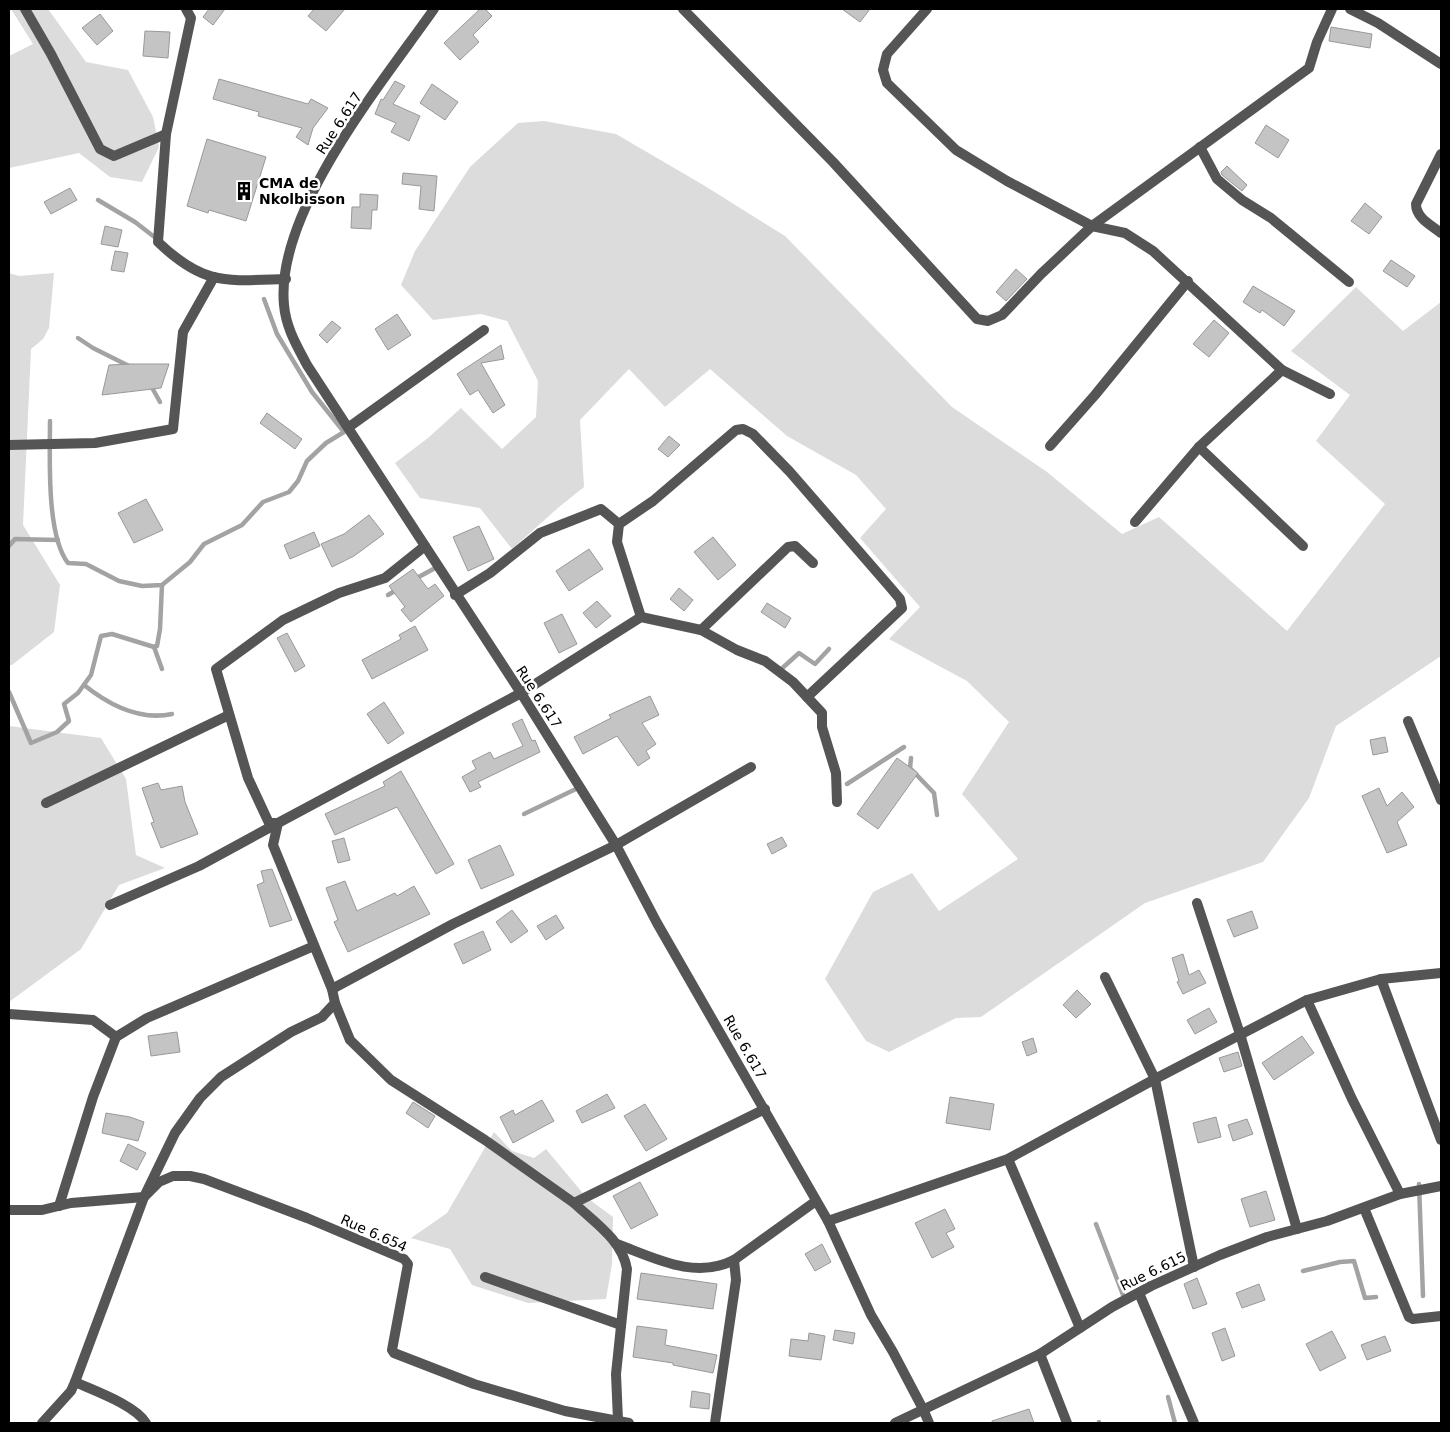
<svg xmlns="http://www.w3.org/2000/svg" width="1450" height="1432" viewBox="0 0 1450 1432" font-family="'DejaVu Sans',sans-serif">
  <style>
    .green { fill: #dcdcdc }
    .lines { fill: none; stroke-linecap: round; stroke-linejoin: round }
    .stream { stroke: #a3a3a3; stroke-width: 4.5 }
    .building { fill: #c4c4c4; stroke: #999 }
    .minor { stroke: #555; stroke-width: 10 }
    .tertiary { stroke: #555; stroke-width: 10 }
    .labels { text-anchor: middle; stroke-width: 5; stroke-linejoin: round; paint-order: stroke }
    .street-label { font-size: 14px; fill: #000; stroke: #fff }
    .poi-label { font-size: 14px; font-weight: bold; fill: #000; stroke: #fff; text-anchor: start }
  </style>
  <rect width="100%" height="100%" fill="#fff"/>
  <g class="green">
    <polygon points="11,9 48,9 86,62 128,70 153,117 159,147 142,182 110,177 79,153 9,168 9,56 33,44"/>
    <polygon points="544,121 616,134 705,186 785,236 952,407 1047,472 1122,534 1159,517 1287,631 1385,504 1316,441 1350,395 1291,351 1356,287 1403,331 1441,302 1441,656 1336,726 1309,798 1263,862 1145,903 981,1017 956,1018 889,1052 866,1041 825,979 873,892 912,873 939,911 1018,859 962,794 1009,722 967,681 889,639 920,607 860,538 886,509 856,475 787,436 710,369 665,407 629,369 580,420 584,487 559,507 512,549 480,508 420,498 395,463 428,438 461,408 502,449 536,417 538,381 507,321 481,314 433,320 401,285 415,251 470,167 518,123"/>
    <polygon points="9,273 19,276 54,273 49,328 43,339 31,349 23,525 60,585 54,632 12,665 9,665"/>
    <polygon points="9,726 101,738 126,779 136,855 165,868 119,885 81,949 9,1002"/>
    <polygon points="494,1132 512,1151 534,1158 546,1149 586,1197 613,1217 612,1264 606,1299 528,1303 472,1285 450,1249 411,1238 447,1213"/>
  </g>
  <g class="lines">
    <g class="stream">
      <polyline points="98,200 135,222 157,239"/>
      <polyline points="78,338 93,348 131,367"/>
      <polyline points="150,384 160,402"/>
      <path d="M50 421C50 456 46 535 68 563L86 564 119 581 142 586 162 585 190 562 204 544 242 525 263 502 289 492 298 481 307 461 326 443 344 432 312 392 277 334 264 299"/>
      <polyline points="9,546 15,539 58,540"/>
      <polyline points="415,579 437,567"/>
      <polyline points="388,595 398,589"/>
      <polyline points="154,647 157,646 160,629 162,585"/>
      <polyline points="154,647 162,669"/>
      <polyline points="778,672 799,653 815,664 829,649"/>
      <path d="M84 685C109 705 139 721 172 714"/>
      <polyline points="9,692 31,743 57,732 69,721 64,704 78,693 91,675 101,636 112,634 154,647"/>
      <polyline points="911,758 910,768 934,793 937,815"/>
      <polyline points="847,784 904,747"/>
      <polyline points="524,814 578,788"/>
      <polyline points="1419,1184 1423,1296"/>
      <polyline points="1096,1224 1123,1295"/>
      <polyline points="1303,1271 1340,1262 1354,1261 1365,1298 1376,1297"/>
      <polyline points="1168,1397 1175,1423"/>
      <polyline points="1099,1422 1099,1423"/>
    </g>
  </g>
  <g class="building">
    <polygon points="209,9 225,9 213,25 203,17"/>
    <polygon points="314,9 345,9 326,31 308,16"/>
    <polygon points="480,9 485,9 492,16 473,35 479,42 460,60 444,43"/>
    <polygon points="842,9 870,9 860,22"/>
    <polygon points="100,14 113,31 97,45 82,28"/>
    <polygon points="1331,27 1372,34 1370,48 1329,41"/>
    <polygon points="145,31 170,32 168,58 143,56"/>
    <polygon points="219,79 308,104 311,99 328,108 313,128 308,145 296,137 302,128 258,116 259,112 213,99"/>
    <polygon points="395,81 405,86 393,104 420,116 409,141 391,132 396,123 375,114 381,99 383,100"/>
    <polygon points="432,84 458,102 445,120 420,103"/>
    <polygon points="1266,125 1289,140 1278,158 1255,143"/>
    <polygon points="207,139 266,157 246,221 209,210 208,213 187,206"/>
    <polygon points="1227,166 1247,185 1242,191 1222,175 1221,172"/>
    <polygon points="403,173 437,176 434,211 419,209 421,186 402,184"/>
    <polygon points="70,188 77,200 51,214 44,202"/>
    <polygon points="360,194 378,195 377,210 372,210 371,229 351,228 352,207 360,207"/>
    <polygon points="1365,203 1382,217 1369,234 1351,221"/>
    <polygon points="105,226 122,230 118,247 101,244"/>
    <polygon points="115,251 128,253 124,272 111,270"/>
    <polygon points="1391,260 1415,276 1407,287 1383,271"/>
    <polygon points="1016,269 1027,279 1006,301 996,292"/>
    <polygon points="1253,286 1295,311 1284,326 1262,310 1260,313 1243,302"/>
    <polygon points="397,314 411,335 388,350 375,329"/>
    <polygon points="1214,320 1229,333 1209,357 1193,344"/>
    <polygon points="332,321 341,328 327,343 319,335"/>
    <polygon points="501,345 504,359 481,363 505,405 493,413 478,390 470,395 457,374"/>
    <polygon points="130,364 169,364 161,388 102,395 109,365"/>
    <polygon points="267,413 302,439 295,449 260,423"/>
    <polygon points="669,436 680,445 668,457 658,449"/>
    <polygon points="146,499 163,530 134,543 118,513"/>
    <polygon points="369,515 384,534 354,556 332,567 321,544 344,534"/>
    <polygon points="479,526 494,559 468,571 453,537"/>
    <polygon points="314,532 320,546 290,559 284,545"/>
    <polygon points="713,537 736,565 718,580 694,552"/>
    <polygon points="589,549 603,569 569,591 556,571"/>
    <polygon points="413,569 428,589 435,584 444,596 411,622 401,610 405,607 389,586"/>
    <polygon points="679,588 693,600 684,611 670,599"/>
    <polygon points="597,601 611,616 596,628 583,613"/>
    <polygon points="767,603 791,618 785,628 761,612"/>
    <polygon points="562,614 577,644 559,653 544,623"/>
    <polygon points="415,626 428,650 372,679 362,660 401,639 399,635"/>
    <polygon points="287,633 305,666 295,672 277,638"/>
    <polygon points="650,696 659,715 642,723 656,744 646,751 650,758 638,766 617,736 583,754 574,737 611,718 609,715"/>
    <polygon points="384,702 404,733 388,744 367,714"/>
    <polygon points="522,719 532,741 535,740 540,752 478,782 481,787 470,792 462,777 476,769 472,761 490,752 494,759 523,746 512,724"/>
    <polygon points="1385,737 1388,752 1373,755 1370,740"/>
    <polygon points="897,758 918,773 878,829 857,814"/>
    <polygon points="401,771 454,864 436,874 397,807 335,835 325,814 385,786 383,782"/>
    <polygon points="158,783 161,790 182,786 185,802 198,834 161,848 151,823 154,822 142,788"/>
    <polygon points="1379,788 1387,806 1402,792 1414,807 1397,822 1407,845 1387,853 1362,796"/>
    <polygon points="782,837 787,846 772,854 767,844"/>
    <polygon points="344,838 350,860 338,863 332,841"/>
    <polygon points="500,845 514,875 481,889 468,860"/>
    <polygon points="272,869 292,920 270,927 257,885 264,882 261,871"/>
    <polygon points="345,881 357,911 395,893 397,896 414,886 430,914 348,952 334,922 338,920 326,888"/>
    <polygon points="512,910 528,931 511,943 496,922"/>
    <polygon points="1252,911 1258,928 1234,937 1227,920"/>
    <polygon points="556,915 564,928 546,940 537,926"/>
    <polygon points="483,931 491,950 463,964 454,944"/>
    <polygon points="1183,954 1189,975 1199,970 1206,983 1183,994 1177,982 1179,981 1172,958"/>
    <polygon points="1077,990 1091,1004 1076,1018 1063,1005"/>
    <polygon points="1209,1008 1217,1022 1195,1034 1187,1020"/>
    <polygon points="177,1032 180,1052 151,1056 148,1036"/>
    <polygon points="1302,1036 1314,1053 1274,1080 1262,1063"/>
    <polygon points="1033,1038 1037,1052 1027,1056 1022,1042"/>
    <polygon points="1238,1052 1242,1066 1224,1072 1219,1058"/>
    <polygon points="607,1094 615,1108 582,1123 576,1111"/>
    <polygon points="950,1097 994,1104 990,1130 946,1123"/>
    <polygon points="542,1100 554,1121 513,1143 500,1117 513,1110 515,1115"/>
    <polygon points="413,1102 435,1116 428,1128 406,1113"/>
    <polygon points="645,1104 667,1139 646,1151 624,1116"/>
    <polygon points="106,1113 130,1117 144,1122 138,1141 102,1133"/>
    <polygon points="1216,1117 1221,1137 1198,1143 1193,1123"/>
    <polygon points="1247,1119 1253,1134 1233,1141 1228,1125"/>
    <polygon points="128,1144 146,1153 137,1170 120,1161"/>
    <polygon points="640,1182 658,1215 631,1229 613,1196"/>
    <polygon points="1266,1191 1275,1220 1250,1227 1241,1199"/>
    <polygon points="945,1209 955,1229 946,1233 954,1247 932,1258 915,1223"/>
    <polygon points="822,1244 831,1262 815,1271 805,1254"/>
    <polygon points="641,1273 717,1284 713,1309 637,1299"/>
    <polygon points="1197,1278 1207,1304 1193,1309 1184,1284"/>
    <polygon points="1259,1284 1265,1300 1242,1308 1236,1293"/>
    <polygon points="637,1326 667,1330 665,1345 717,1355 713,1373 673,1365 673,1363 633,1357"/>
    <polygon points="1225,1328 1235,1356 1222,1361 1212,1333"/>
    <polygon points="835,1330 855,1333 853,1344 833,1340"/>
    <polygon points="1332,1331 1346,1358 1320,1371 1306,1344"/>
    <polygon points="809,1333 825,1336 821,1360 789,1356 791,1339 808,1341"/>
    <polygon points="1385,1336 1391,1351 1367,1360 1361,1345"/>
    <polygon points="692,1391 710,1394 709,1409 690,1407"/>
    <polygon points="1029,1409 1034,1423 992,1423 992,1421"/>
  </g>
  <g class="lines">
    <g class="minor">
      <polyline points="25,9 51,54 100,149 114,156 166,134"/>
      <path d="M186 9 191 18 166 134 158 242C204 286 226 281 286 279"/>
      <polyline points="683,9 833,162 977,319 988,321 1002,315 1041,274 1092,226 1309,68 1317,42 1332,9"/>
      <polyline points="927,9 887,54 883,70 887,83 956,150 1007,181 1092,226 1125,233 1153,251 1282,370 1330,394"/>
      <polyline points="1350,9 1378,23 1441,64"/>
      <polyline points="1200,147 1217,179 1242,200 1271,218 1349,282"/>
      <path d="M1441 154 1416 204C1416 218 1431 225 1441 233"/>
      <polyline points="349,427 484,330"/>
      <polyline points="9,445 95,443 173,429 183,332 214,277"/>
      <polyline points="1050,446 1095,395 1188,281"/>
      <polyline points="1199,447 1303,546"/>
      <polyline points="1135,522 1199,447 1282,370"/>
      <polyline points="619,524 617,542 641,617"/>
      <polyline points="455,595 490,573 540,533 601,509 619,524 653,501 736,430 743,429 753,434 790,472 889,586 900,599 902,608 807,697"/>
      <polyline points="701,630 788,547 795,546 813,563"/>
      <polyline points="1408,721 1441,800"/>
      <polyline points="46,803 229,715"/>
      <polyline points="278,823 269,823 248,778 216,669 283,620 339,593 385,578 425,546"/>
      <polyline points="1197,903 1240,1034 1297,1229"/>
      <polyline points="110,905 199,866 278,823"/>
      <polyline points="1105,977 1155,1079 1194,1267"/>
      <polyline points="1381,979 1441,1140"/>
      <polyline points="332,989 453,924 616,845 751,767"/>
      <polyline points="1307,1000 1352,1099 1400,1194"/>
      <polyline points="335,1003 350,1040 391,1080 485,1140 574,1203 765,1109"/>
      <polyline points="9,1014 93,1020 116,1037"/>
      <polyline points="1008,1159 1080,1328"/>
      <path d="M574 1203C595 1223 622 1240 627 1269L616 1374 618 1420"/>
      <polyline points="59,1206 93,1097 116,1037 147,1018 314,946"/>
      <polyline points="1364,1208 1409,1317 1413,1319 1441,1316"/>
      <polyline points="9,1210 42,1210 71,1203 144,1197 159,1182 173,1176 190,1176 204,1179 307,1218 404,1259 408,1264 392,1350 394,1353 474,1384 565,1411 629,1423"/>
      <polyline points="828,1221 1008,1159 1155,1079 1307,1000 1381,979 1441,973"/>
      <path d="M617 1244C655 1258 695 1280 734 1260L816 1201"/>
      <polyline points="485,1277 621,1325"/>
      <polyline points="1139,1293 1194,1423"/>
      <polyline points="1040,1354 1067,1423"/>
      <path d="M75 1382C95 1391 135 1405 146 1423"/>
      <polyline points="923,1409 929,1423"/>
      <polyline points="42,1423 71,1391 75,1382 144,1197 175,1133 200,1098 221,1077 291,1032 322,1017 335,1003 332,989 273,845 278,823 521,693 641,617 701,630 737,650 765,661 793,682 822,713 822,727 836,773 837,802"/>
      <polyline points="715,1423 736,1280 734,1260"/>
      <polyline points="895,1423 1040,1354 1112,1307 1151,1286 1220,1255 1267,1237 1327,1221 1400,1194 1441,1186"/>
    </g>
    <path class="tertiary" d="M434 9C382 83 275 212 284 305 286 328 297 346 307 365L521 693 616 845 657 923 828 1221 871 1315 893 1352 923 1409"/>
  </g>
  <defs>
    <g id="building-bare" transform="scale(1.5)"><path d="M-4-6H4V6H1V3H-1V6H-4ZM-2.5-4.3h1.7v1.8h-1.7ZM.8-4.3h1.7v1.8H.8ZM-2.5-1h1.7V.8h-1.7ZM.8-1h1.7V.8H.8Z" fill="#000" stroke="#fff" stroke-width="2.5" paint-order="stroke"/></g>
  </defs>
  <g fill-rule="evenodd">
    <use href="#building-bare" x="244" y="191"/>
  </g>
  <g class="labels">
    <g class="street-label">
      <text transform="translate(339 123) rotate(-57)" y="5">Rue 6.617</text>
      <text transform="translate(539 697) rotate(57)" y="5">Rue 6.617</text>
      <text transform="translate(745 1047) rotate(60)" y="5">Rue 6.617</text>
      <text transform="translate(374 1233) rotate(24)" y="5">Rue 6.654</text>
      <text transform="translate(1153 1271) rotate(-26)" y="5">Rue 6.615</text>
    </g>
    <g class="poi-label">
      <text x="259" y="188">CMA de<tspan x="259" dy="16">Nkolbisson</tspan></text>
    </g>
  </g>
  <rect width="1450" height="1432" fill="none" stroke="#000000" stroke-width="20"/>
</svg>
